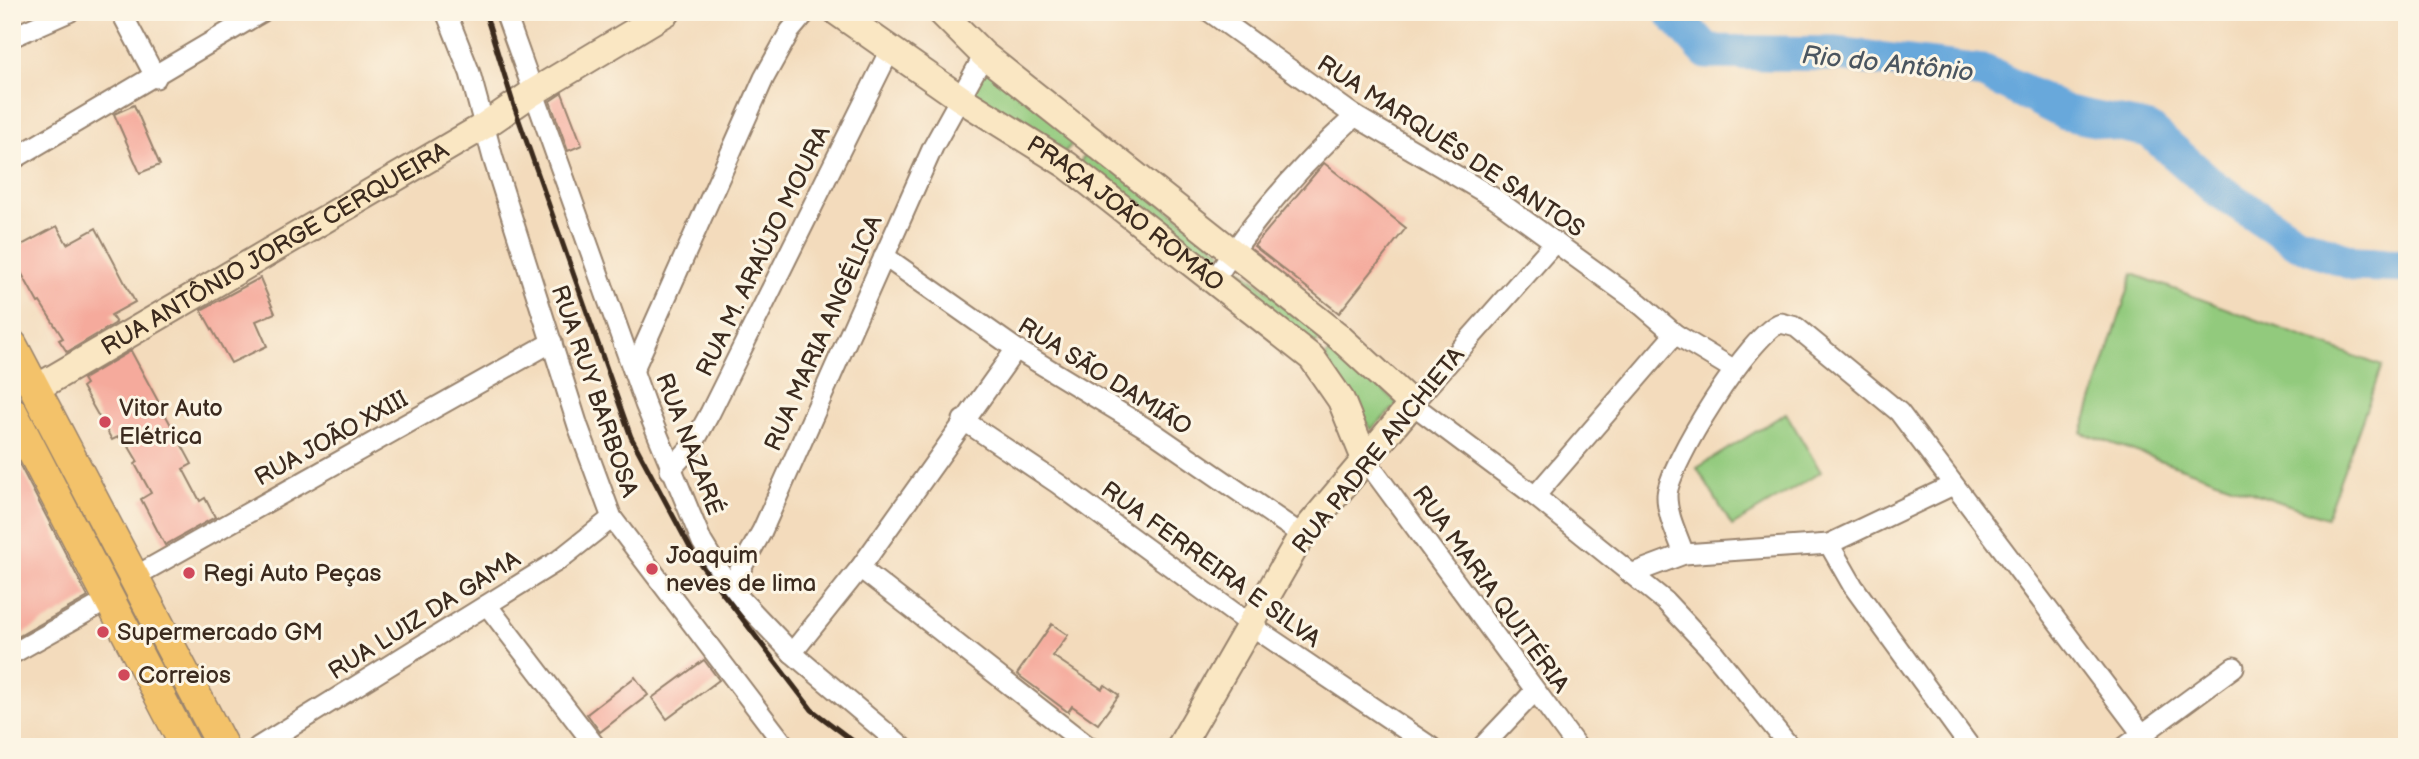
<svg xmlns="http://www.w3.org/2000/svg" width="2419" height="759" viewBox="0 0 2419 759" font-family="'Balsamiq Sans',sans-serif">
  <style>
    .green { fill: #92ca7d; stroke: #667a4e; stroke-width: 2 }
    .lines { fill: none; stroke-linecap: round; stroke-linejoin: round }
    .river { stroke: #68a8db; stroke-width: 35 }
    .building { fill: #f5aa9c }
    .street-casing { stroke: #97826d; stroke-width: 23 }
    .secondary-casing { stroke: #97826d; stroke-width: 30 }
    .primary-casing { stroke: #97826d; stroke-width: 33 }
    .street { stroke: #fff; stroke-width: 19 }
    .secondary { stroke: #fae7c3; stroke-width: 26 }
    .primary { stroke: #f3c26a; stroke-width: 30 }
    .rail { stroke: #3b2a1e; stroke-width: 5 }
    .poi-dot { fill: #d1495b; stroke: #fcf5e5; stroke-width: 2.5 }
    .labels { text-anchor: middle; stroke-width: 6; stroke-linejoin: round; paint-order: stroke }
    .street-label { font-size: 24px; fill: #3b2a1e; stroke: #fcf5e5 }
    .poi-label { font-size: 24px; fill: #3b2a1e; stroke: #fcf5e5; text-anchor: start }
    .water-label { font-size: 26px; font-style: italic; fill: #4b5660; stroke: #fcf5e5 }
  </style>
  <rect width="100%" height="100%" fill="#fcf5e5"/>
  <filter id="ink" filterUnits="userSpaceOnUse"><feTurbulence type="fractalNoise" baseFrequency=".0143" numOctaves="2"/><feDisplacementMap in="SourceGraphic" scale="14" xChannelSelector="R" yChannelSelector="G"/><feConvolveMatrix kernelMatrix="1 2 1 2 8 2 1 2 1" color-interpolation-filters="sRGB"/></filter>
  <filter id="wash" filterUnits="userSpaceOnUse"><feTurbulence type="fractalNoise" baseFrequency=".00686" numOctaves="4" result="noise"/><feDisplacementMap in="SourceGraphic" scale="28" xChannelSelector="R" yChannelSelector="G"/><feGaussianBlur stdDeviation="1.57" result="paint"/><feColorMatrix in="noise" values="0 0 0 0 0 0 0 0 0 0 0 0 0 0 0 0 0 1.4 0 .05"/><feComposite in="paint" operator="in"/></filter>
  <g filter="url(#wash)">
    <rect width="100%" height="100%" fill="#f3dbbc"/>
    <g class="green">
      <polygon points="990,66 1076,140 1062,155 969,91"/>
      <polygon points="1091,147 1222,252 1211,268 1078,165"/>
      <polygon points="1234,264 1323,334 1314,347 1226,281"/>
      <polygon points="2133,274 2382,366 2326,518 2082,433"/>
      <polygon points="1334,344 1398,404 1371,430 1325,358"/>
      <polygon points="1786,413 1821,472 1732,526 1697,468"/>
    </g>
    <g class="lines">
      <polyline class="river" points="1671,12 1707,52 1837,54 1984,72 2066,113 2149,130 2215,188 2297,242 2356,264 2407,266"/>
    </g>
    <g id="blocks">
      <g class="building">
        <polygon points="562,93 582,145 568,151 550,101"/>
        <polygon points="134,105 160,165 140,173 114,114"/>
        <polygon points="1324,163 1406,228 1339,313 1254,246"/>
        <polygon points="57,226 67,244 96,228 135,302 111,315 116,323 67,352 59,340 63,338 40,302 38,303 12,256 12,250"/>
        <polygon points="260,278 275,313 256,321 267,346 231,363 201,310"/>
        <polygon points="131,351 192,464 183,469 200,501 205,498 215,517 165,545 141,499 151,493 135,464 138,462 122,435 112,440 82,387 86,384 83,379"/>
        <polygon points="12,450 88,597 12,640"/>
        <polygon points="1052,624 1068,635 1053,656 1102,689 1105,685 1119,695 1098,724 1072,706 1068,712 1017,674"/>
        <polygon points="704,660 719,680 667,719 652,698"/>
        <polygon points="635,677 648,695 600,732 587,714"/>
      </g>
    </g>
  </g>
  <g filter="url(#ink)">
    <use href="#blocks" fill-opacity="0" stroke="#97826d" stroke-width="2"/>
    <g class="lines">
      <g class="street-casing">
        <g id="street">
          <polyline points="121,12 156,78"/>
          <polyline points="446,12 470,73 493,158 578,426 612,518 786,747"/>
          <polyline points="505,12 645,404 702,542 730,588 792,653 903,747"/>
          <polyline points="1210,12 1355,116 1494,198 1639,303 1675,334 1733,369"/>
          <polyline points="12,37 69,12"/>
          <polyline points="12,160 262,12"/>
          <polyline points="1555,242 1412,404 1535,496 1665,601 1714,653 1790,747"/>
          <polyline points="884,256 1016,349 1154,433 1302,535"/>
          <path d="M1213 282C1253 219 1300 166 1355 116"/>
          <polyline points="634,369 764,78 790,31 806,12"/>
          <polyline points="963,420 1057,483 1252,626 1431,747"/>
          <polyline points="1365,459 1577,747"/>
          <polyline points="670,470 692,446 710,413 891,48"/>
          <polyline points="1535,496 1675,334"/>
          <polyline points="1829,544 1853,586 1970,747"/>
          <path d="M1684 554C1678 536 1667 516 1667 496 1667 466 1752 331 1781 323L1796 327 1899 412 2152 747"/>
          <polyline points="860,568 1089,747"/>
          <polyline points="1631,574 1684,554 1829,544 1953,485"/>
          <polyline points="134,577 552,342"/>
          <polyline points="730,588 762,531 933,147 984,55"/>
          <polyline points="487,605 596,747"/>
          <polyline points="792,653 860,568 1016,349"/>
          <polyline points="12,654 110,599"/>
          <polyline points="258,747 559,560 612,518"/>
          <polyline points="1482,747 1534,692"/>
          <polyline points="2125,747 2234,667"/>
        </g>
      </g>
      <g class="secondary-casing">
        <g id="secondary">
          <path id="s1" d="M837 12 960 98 1067 165 1312 358 1341 400 1365 459"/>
          <polyline points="941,12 984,55 1337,335 1412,404 1302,535 1180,747"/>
          <path id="s2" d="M35 389 484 126 532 93 667 12"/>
        </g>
      </g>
      <g class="primary-casing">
        <g id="primary">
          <polyline points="12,345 223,747"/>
          <polyline points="12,412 186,747"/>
        </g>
      </g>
      <use href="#street" class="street"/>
      <use href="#secondary" class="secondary"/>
      <use href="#primary" class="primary"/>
      <polyline class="rail" points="485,12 514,106 631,437 695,557 812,710 861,747"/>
    </g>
  </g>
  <g class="poi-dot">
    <circle cx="105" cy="422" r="7"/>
    <circle cx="652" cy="569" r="7"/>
    <circle cx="189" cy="573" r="7"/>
    <circle cx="103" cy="632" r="7"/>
    <circle cx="124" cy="675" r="7"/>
  </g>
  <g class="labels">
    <g class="street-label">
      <text transform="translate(1451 146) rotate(33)" y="8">RUA MARQUÊS DE SANTOS</text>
      <text dy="8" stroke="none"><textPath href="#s1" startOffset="352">PRAÇA JOÃO ROMÃO</textPath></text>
      <text dy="8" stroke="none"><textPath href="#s2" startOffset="278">RUA ANTÔNIO JORGE CERQUEIRA</textPath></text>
      <text transform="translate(763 251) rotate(-64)" y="8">RUA M. ARAÚJO MOURA</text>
      <text transform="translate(823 333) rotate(-66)" y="8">RUA MARIA ANGÉLICA</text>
      <text transform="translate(1105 376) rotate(32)" y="8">RUA SÃO DAMIÃO</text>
      <text transform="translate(595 391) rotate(71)" y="8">RUA RUY BARBOSA</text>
      <text transform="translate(331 438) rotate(-29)" y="8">RUA JOÃO XXIII</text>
      <text transform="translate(690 444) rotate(69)" y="8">RUA NAZARÉ</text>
      <text transform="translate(1378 450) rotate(-51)" y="8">RUA PADRE ANCHIETA</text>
      <text transform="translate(1211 564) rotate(36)" y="8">RUA FERREIRA E SILVA</text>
      <text transform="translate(1491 589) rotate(54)" y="8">RUA MARIA QUITÉRIA</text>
      <text transform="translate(424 615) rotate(-32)" y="8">RUA LUIZ DA GAMA</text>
    </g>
    <g class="poi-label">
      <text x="119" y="416">Vitor Auto<tspan x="119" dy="28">Elétrica</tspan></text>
      <text x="666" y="563">Joaquim<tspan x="666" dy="28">neves de lima</tspan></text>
      <text x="203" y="581">Regi Auto Peças</text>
      <text x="117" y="640">Supermercado GM</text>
      <text x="138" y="683">Correios</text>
    </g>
    <g class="water-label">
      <text transform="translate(1888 63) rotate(6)" y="9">Rio do Antônio</text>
    </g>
  </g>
  <rect width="2419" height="759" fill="none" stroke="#fcf5e5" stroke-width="42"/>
</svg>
